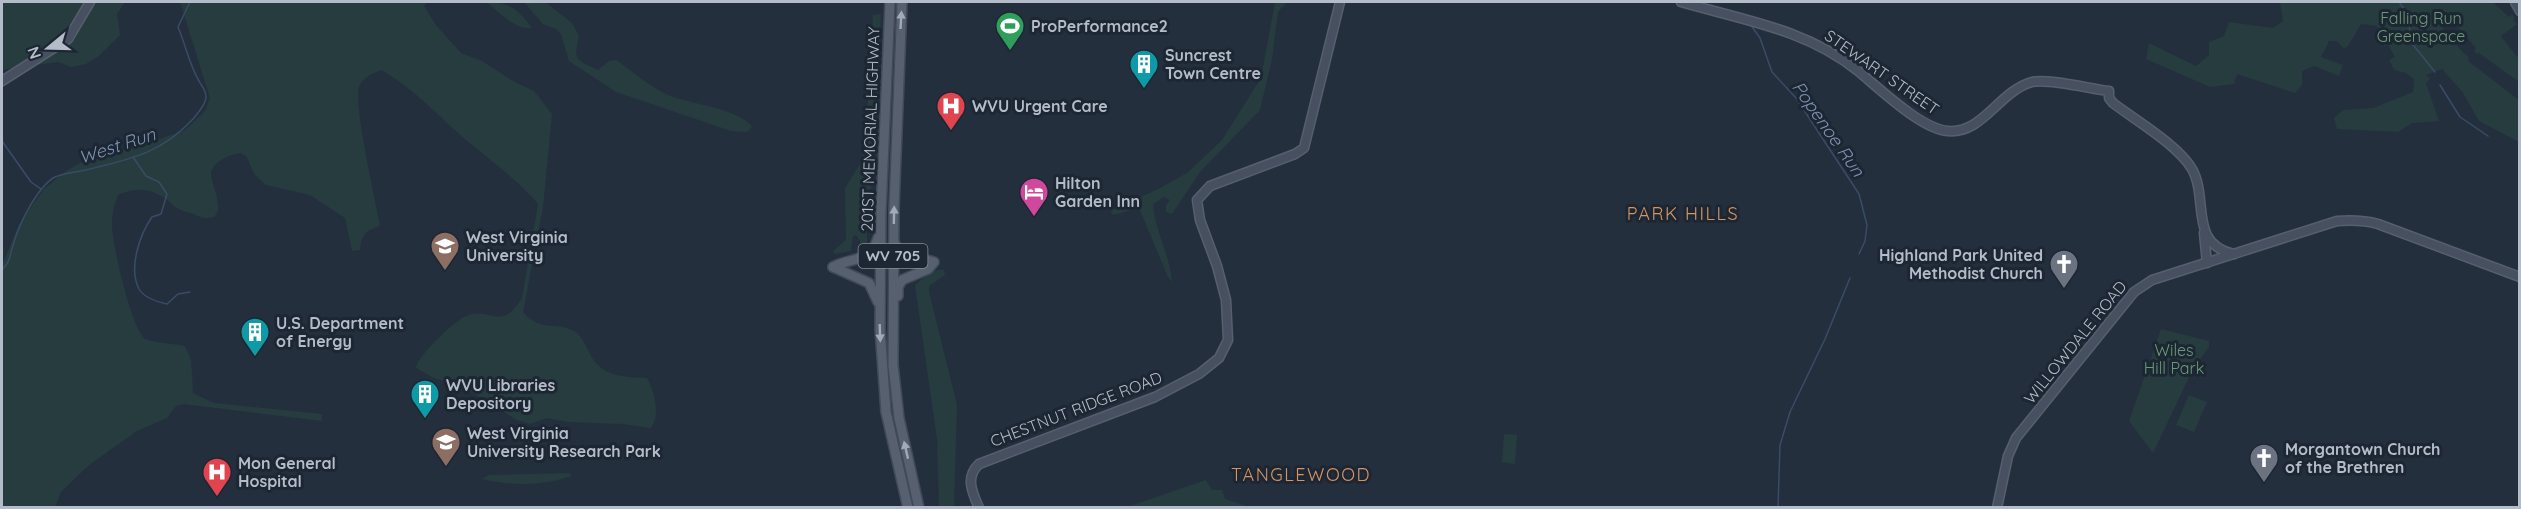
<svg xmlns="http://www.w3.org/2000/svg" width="2521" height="509" viewBox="0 0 2521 509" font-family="Quicksand,sans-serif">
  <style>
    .green { fill: #263c3f }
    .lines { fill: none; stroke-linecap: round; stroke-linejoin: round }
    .stream { stroke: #394c67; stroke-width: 1.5 }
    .secondary-casing { stroke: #565f6c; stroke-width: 11 }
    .primary-casing { stroke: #414a57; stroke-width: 12 }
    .secondary { stroke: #465061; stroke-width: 8 }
    .primary { stroke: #56606e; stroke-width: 9 }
    .oneway { fill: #a1aab7 }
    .labels { text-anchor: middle; stroke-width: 6; stroke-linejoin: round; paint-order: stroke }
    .shield { fill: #1d2633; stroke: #878f9c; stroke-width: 1.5 }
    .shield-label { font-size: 15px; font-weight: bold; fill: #b4bcc9 }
    .park-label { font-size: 16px; fill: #6b9a76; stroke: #1d2633 }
    .poi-label { font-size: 16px; font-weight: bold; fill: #b4bcc9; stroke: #1d2633; text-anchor: start }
    .street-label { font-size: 16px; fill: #b4bcc9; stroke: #1d2633 }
    .water-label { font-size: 18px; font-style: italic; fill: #7c92b1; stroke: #1d2633 }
    .neighbourhood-label { font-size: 18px; letter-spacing: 1.5px; fill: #d59563; stroke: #1d2633 }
  </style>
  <rect width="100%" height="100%" fill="#242f3e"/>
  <g class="green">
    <polygon points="2,2 125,2 117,14 120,35 99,56 86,64 71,67 58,62 2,70"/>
    <path d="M180 2H427L424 6 436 25 461 53 482 61 513 81 534 91 552 114 543 207 523 312C544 334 553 320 574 331 582 336 586 346 590 354 601 377 625 377 647 378 654 391 661 414 651 428L622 424 568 422 547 418 530 424 517 420 468 390 434 378 416 368C418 355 452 324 464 317 489 304 500 334 522 298L538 204C517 179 491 161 466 140 438 116 414 88 381 70 372 74 363 77 359 87 353 103 376 202 380 226 365 231 362 234 360 250L352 251 345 218 310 195 266 185 255 175 246 156 240 153C230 155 212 161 211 174 211 184 229 218 208 218 204 219 198 216 194 214 189 213 182 211 177 208 173 206 170 202 166 199 149 188 136 187 118 195 115 204 112 212 112 222 111 241 131 326 144 338 148 342 176 344 185 346L191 360 193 393 214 403 322 414V421L183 404 176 406 167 418 137 431 89 465 61 492 55 507H2V265L19 225 43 190 66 171 91 157 134 148 185 130 205 111 210 98Z"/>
    <path d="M486 2C508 1 519 10 532 28 515 31 499 11 486 2Z"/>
    <path d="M524 2H545L572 23 579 36 576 51 577 58 583 63 598 70 609 61 616 60C632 71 649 86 666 94 687 104 742 109 752 127L747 132 731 131 616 92 569 61 561 34 556 29 543 24Z"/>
    <path d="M1275 2H1287L1278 12 1272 59 1260 110 1200 172 1172 214 1166 212V205L1170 200 1164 197 1153 204C1155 231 1170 255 1172 282L1168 277 1139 208 1113 215 1111 211 1160 188 1187 173 1222 140 1261 78Z"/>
    <polygon points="2280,2 2493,2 2509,17 2512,14 2515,18 2513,20 2517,24 2501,36 2519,59 2519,82 2479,53 2477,54 2474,51 2476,48 2448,16 2439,19 2443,24 2443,32 2469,58 2468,61 2519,100 2519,142 2479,121 2463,93 2442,69 2426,75 2430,79 2426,83 2439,121 2412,123 2398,132 2337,129 2334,118 2343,110 2373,108 2413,92 2414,79 2406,73 2394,70 2389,60 2395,57 2387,43 2385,47 2381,40 2383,36 2377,26 2361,24 2348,46 2344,49 2337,41 2329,41 2321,57 2343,65 2339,76 2314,66 2302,71 2302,85 2295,93 2237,74 2234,84 2210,87 2146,59 2149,43 2196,66 2209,55 2209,42 2224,36 2229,22 2273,28 2283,21"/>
    <polygon points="881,14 875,162 867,215 867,246 861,254 860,241 856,235 853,236 851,251 835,254 833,251 846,240 845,188 860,164 865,150 873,15"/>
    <polygon points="943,269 945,275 929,286 929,292 957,405 954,507 939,507 937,439 915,285 930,272"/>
    <polygon points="2161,329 2209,341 2209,347 2193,369 2153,453 2129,421"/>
    <polygon points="2189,395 2207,402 2194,432 2176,425"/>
    <polygon points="1504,434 1517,435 1515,464 1502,462"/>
    <path d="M570 473 571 476C546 486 508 486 482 479L489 475Z"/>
    <polygon points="1206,480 1212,490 1222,490 1225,499 1249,507 1127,507"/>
  </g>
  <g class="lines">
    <g class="stream">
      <polyline points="2399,2 2409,16 2410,41 2435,72"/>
      <polyline points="1750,24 1760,38 1772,72 1796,98 1859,194 1867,225 1865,241 1859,254"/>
      <polyline points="2440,85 2460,117 2488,136"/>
      <polyline points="2,141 31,182 41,189"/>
      <path d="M133 157 146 176 159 182 167 194 161 214 152 217C140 234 128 268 139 289 144 298 158 302 167 304L178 294 190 292"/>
      <path d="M2 270C12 259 9 256 14 242 19 224 38 186 55 177 64 173 77 172 86 170 130 159 160 154 192 120 197 114 206 105 206 97 206 90 202 87 199 81 189 64 186 46 178 27L190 2"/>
      <polyline points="1778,508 1780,445 1790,412 1825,339 1850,278"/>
    </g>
    <g class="secondary-casing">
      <g id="secondary">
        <path d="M1681 2C1743 20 1806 29 1858 71 1879 88 1921 129 1948 131 1983 134 1999 91 2032 82 2047 78 2091 89 2109 91V98L2113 103C2135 120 2178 145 2192 169 2209 199 2188 244 2234 254"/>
        <polyline points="2515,2 2520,11"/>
        <polyline points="2,81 68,39 90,2"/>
        <polyline points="2204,233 2207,263"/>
        <path d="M979 508C972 492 965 477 979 464L1155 397 1199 374 1219 358 1228 340 1226 300 1217 266 1200 220 1197 200 1210 186 1295 154 1304 148 1340 2"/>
        <path d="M1997 508 2008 456 2016 438 2134 292 2152 280 2337 221C2352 220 2364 220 2378 224L2520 277"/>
      </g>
    </g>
    <g class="primary-casing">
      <g id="primary">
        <polyline points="890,2 881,212 880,329 886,412 908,508"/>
        <polyline points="902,2 894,208 893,365 899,418 919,508"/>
        <polyline points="894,243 906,259 923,259 934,262 928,269 902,280 898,287 898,296"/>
        <path d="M833 267C851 257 871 263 878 238"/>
        <polyline points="833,267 869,283 878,302"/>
      </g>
    </g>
    <use href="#secondary" class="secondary"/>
    <use href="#primary" class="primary"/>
  </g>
  <defs><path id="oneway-solid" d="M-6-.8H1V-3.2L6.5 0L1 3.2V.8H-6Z" transform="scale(1.5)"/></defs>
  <g class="oneway">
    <use href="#oneway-solid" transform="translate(901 20) rotate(-87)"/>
    <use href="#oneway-solid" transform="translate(894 215) rotate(-89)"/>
    <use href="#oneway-solid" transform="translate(880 333) rotate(88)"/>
    <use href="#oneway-solid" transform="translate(906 450) rotate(-103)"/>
  </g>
  <defs>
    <g id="stadium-pin" transform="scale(1.5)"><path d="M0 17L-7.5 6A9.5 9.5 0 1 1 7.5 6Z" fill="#2e9e5b" stroke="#1d2633"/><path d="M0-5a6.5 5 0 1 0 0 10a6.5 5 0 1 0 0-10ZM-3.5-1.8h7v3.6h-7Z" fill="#fff"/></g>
    <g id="building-pin" transform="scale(1.5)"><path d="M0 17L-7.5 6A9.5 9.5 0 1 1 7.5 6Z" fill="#0f9aa8" stroke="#1d2633"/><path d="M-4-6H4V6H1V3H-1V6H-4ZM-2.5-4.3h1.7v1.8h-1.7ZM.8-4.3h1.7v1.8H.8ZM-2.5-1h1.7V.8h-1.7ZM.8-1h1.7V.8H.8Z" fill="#fff"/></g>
    <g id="hospital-pin" transform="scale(1.5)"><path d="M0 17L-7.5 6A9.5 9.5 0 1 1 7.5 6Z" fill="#e0444e" stroke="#1d2633"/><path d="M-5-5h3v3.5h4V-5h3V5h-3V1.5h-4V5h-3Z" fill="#fff"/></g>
    <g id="hotel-pin" transform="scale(1.5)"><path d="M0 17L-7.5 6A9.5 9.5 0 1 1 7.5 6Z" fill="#d1479c" stroke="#1d2633"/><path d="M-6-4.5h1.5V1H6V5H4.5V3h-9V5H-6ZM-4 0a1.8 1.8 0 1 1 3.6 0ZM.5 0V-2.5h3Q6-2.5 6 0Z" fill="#fff"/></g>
    <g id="university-pin" transform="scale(1.5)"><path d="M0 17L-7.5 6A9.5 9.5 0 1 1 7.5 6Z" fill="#8d6e63" stroke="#1d2633"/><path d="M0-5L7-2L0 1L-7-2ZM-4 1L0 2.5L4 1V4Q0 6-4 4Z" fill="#fff"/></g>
    <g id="church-pin" transform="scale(1.5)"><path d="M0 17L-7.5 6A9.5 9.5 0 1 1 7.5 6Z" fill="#6b7280" stroke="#1d2633"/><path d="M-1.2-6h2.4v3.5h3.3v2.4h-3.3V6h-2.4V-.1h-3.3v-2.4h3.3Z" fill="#fff"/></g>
    <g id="school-pin" transform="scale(1.5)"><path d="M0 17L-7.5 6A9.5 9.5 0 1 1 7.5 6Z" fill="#8d6e63" stroke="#1d2633"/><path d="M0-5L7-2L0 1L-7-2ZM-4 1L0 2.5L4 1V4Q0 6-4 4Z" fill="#fff"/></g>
  </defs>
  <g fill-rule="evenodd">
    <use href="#stadium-pin" x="1010" y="26"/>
    <use href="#building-pin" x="1144" y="64"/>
    <use href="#hospital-pin" x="951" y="106"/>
    <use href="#hotel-pin" x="1034" y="192"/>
    <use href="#university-pin" x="445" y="246"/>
    <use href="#church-pin" x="2064" y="264"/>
    <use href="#building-pin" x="255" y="332"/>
    <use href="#building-pin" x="425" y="394"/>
    <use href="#school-pin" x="446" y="442"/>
    <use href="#church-pin" x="2264" y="458"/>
    <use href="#hospital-pin" x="217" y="472"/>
  </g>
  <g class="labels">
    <rect class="shield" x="858.5" y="244" width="69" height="24" rx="4.5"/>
    <g class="shield-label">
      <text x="893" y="261">WV 705</text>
    </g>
    <g class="park-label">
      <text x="2421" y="24">Falling Run<tspan x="2421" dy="18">Greenspace</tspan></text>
      <text x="2174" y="356">Wiles<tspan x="2174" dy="18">Hill Park</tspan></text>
    </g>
    <g class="poi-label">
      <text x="1031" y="32">ProPerformance2</text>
      <text x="1165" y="61">Suncrest<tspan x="1165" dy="18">Town Centre</tspan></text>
      <text x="972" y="112">WVU Urgent Care</text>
      <text x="1055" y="189">Hilton<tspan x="1055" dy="18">Garden Inn</tspan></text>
      <text x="466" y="243">West Virginia<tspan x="466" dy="18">University</tspan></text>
      <text x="2043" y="261" text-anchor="end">Highland Park United<tspan x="2043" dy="18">Methodist Church</tspan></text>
      <text x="276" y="329">U.S. Department<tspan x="276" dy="18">of Energy</tspan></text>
      <text x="446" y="391">WVU Libraries<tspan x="446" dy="18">Depository</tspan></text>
      <text x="467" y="439">West Virginia<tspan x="467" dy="18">University Research Park</tspan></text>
      <text x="2285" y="455">Morgantown Church<tspan x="2285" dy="18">of the Brethren</tspan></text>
      <text x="238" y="469">Mon General<tspan x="238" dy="18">Hospital</tspan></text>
    </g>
    <g class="street-label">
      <text transform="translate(1882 72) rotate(35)" y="6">STEWART STREET</text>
      <text transform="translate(870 129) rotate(-88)" y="6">201ST MEMORIAL HIGHWAY</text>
      <text transform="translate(2075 342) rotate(-51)" y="6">WILLOWDALE ROAD</text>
      <text transform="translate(1076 409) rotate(-21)" y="6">CHESTNUT RIDGE ROAD</text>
    </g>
    <g class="water-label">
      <text transform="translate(1828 129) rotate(55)" y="6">Popenoe Run</text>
      <text transform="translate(117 146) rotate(-18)" y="6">West Run</text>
    </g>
    <g class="neighbourhood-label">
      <text x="1683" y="220">PARK HILLS</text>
      <text x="1301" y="481">TANGLEWOOD</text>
    </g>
  </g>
  <rect width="2521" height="509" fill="none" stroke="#b4bcc9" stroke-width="6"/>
  <g transform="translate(48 48) rotate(251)" stroke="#1d2633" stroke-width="4.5" paint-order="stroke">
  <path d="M0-4.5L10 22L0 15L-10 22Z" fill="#b4bcc9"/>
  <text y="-9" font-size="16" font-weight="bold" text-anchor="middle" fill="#b4bcc9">N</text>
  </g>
</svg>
